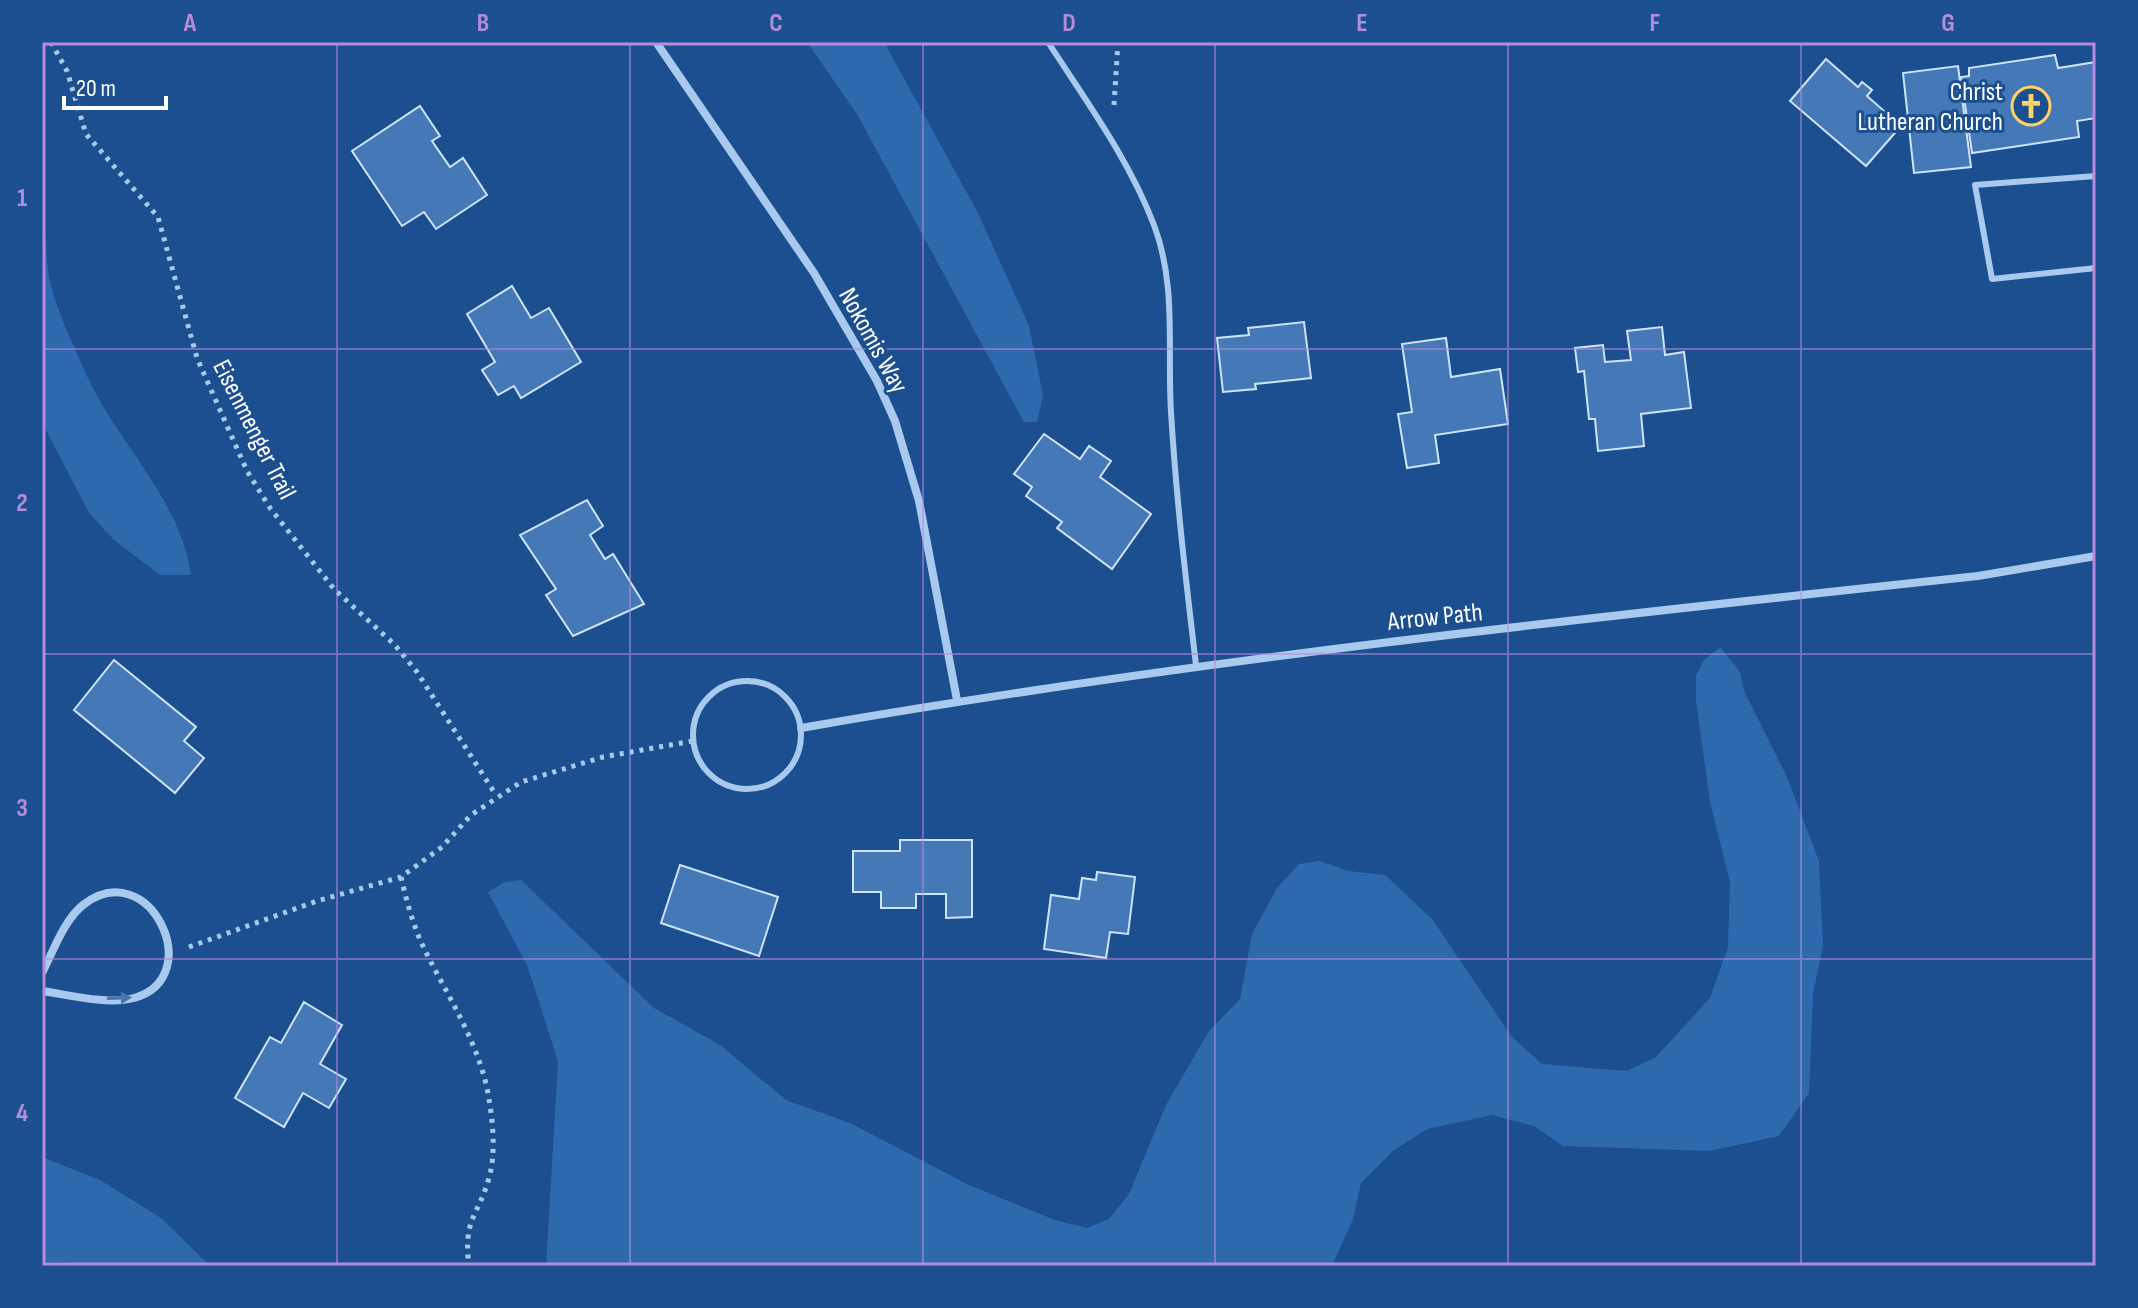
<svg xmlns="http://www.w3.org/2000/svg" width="2138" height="1308" viewBox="0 0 2138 1308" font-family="'Sofia Sans Condensed',sans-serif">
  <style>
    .green { fill: #2e69ad }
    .building { fill: #4478b7; stroke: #cfe3fa; stroke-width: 2 }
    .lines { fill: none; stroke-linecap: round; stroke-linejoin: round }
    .path { stroke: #a9c9ee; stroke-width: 5; stroke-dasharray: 4 6; stroke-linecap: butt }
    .service { stroke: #a9c9ee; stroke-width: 6 }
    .minor { stroke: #a9c9ee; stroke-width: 8 }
    .oneway { fill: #4674ac }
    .grid { fill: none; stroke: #b68bdc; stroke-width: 2; stroke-opacity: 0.55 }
    .labels { text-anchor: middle; stroke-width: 6; stroke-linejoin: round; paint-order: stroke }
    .poi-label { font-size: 26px; fill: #fff; stroke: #1b4f8f; text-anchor: end }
    .street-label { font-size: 26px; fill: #fff; stroke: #1b4f8f }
    .neatline { fill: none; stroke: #b68bdc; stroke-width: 3 }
    .grid-label { font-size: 26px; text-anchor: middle; font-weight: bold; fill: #b68bdc }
  </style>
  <rect width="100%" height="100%" fill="#1b4f8f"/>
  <g class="green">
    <polygon points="807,42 884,42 978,213 1029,326 1043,395 1037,422 1024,422 857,114"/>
    <path d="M42 215C48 237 45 260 50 282 57 312 74 346 86 374 117 442 181 500 191 575H160L114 540 89 513 42 422Z"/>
    <polygon points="1720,647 1740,672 1744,691 1787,777 1819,861 1823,946 1813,994 1809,1093 1779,1136 1709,1151 1563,1146 1534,1126 1492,1115 1427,1129 1393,1151 1361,1183 1353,1219 1332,1266 546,1266 558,1061 527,965 488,892 505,882 521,880 654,1008 720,1045 786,1100 852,1124 969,1185 1055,1220 1087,1228 1109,1219 1129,1194 1166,1105 1209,1031 1240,999 1252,934 1277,888 1299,864 1319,861 1349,871 1385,875 1432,919 1512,1037 1542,1064 1627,1071 1656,1057 1710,998 1728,947 1730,882 1710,802 1696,700 1696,676 1703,661"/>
    <polygon points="42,1157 100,1180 161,1218 210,1266 76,1266 69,1262 42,1262"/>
  </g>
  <g class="building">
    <polygon points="2055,55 2058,68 2096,62 2096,118 2077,121 2079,137 1972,153 1961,77 1969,76 1969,68"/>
    <polygon points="1826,59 1858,87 1862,82 1872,90 1867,96 1901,126 1866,166 1790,101"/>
    <polygon points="1958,66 1971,167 1914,173 1903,73"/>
    <polygon points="420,106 440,136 432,141 450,167 463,158 487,195 436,229 424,212 402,226 352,151"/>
    <polygon points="512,286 531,318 549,308 581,362 521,398 514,386 498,395 482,370 495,362 467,314"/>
    <polygon points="1304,322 1311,378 1255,384 1256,389 1223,392 1217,338 1249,335 1248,328"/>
    <polygon points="1662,327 1665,355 1684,352 1691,408 1641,414 1644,446 1598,451 1595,419 1589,419 1584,371 1578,372 1575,348 1603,345 1605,362 1631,360 1627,331"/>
    <polygon points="1446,338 1451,377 1500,369 1508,424 1435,435 1439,463 1407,468 1398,414 1412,412 1402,344"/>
    <polygon points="1044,434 1080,459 1089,446 1111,461 1100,477 1151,514 1112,569 1057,528 1062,522 1026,496 1032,487 1014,474"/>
    <polygon points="587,500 603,526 590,535 605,559 613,554 644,604 573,636 546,595 556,589 520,535"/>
    <polygon points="114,660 196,727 184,741 204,758 175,793 74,710"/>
    <polygon points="900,840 972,840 972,917 946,918 946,894 916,894 916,908 881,908 881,892 853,892 853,851 900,851"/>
    <polygon points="680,865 778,897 759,956 661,923"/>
    <polygon points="1097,872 1135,877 1128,934 1110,932 1106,958 1044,949 1051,895 1079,899 1082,878 1096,880"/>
    <polygon points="304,1002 342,1025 320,1064 346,1079 329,1108 303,1093 284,1127 235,1098 270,1037 281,1043"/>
  </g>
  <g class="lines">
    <g class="path">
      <polyline points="51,42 67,71 86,134 158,217 197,358 247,471 270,508 334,589 394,644 417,672 496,795"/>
      <polyline points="1114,105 1118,42"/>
      <path d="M401 877C406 899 412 921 421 942 445 993 480 1042 489 1099 493 1124 496 1153 489 1178 478 1217 463 1218 469 1266"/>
      <polyline points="189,947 317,901 401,877 442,847 471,815 521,782 603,757 693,741"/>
    </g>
    <g class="service">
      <path d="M1048 42C1086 101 1129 159 1154 225 1177 286 1167 348 1171 412 1176 496 1186 581 1196 665"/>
      <polyline points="2096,176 1975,185 1992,279 2096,268"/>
      <circle cx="747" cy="735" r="54"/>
    </g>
    <g class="minor">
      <polyline points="656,42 814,273 877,381 895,421 919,501 957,700"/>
      <path d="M801 728C1191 660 1585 618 1978 576L2096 556"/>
      <path d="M42 973C53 952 64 920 83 905 150 853 208 978 134 998 106 1005 70 995 42 991"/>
    </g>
  </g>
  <defs><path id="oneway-solid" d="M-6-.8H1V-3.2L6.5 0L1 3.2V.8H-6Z" transform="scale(2)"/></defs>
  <use class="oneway" href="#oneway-solid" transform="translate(119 998) rotate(-2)"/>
  <path class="grid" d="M337 42V1266M630 42V1266M923 42V1266M1215 42V1266M1508 42V1266M1801 42V1266M42 349H2096M42 654H2096M42 959H2096"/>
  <defs>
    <g id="church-ring" transform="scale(2)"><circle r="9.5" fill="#1b4f8f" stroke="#ffd166" stroke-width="1.5"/><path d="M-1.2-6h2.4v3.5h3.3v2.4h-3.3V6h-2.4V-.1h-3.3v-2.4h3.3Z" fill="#ffd166"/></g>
  </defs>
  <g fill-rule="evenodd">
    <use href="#church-ring" x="2031" y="106"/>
  </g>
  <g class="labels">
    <g class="poi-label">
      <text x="2003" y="100">Christ<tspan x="2003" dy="30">Lutheran Church</tspan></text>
    </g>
    <g class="street-label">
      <text transform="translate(874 340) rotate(61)" y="9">Nokomis Way</text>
      <text transform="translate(255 429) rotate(63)" y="9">Eisenmenger Trail</text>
      <text transform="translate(1435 616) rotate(-6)" y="9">Arrow Path</text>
    </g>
  </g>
  <rect width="2138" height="1308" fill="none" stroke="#1b4f8f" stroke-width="88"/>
  <path d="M64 96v12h102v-12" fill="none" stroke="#ffffff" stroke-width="4"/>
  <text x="76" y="96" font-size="24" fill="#ffffff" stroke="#1b4f8f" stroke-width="6" paint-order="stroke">20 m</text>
  <rect x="44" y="44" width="2050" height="1220" class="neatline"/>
  <g class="grid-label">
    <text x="190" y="31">A</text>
    <text x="483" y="31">B</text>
    <text x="776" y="31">C</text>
    <text x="1069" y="31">D</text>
    <text x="1362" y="31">E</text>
    <text x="1655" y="31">F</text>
    <text x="1948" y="31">G</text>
    <text x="22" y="206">1</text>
    <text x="22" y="511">2</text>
    <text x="22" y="816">3</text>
    <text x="22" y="1121">4</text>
  </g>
</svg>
